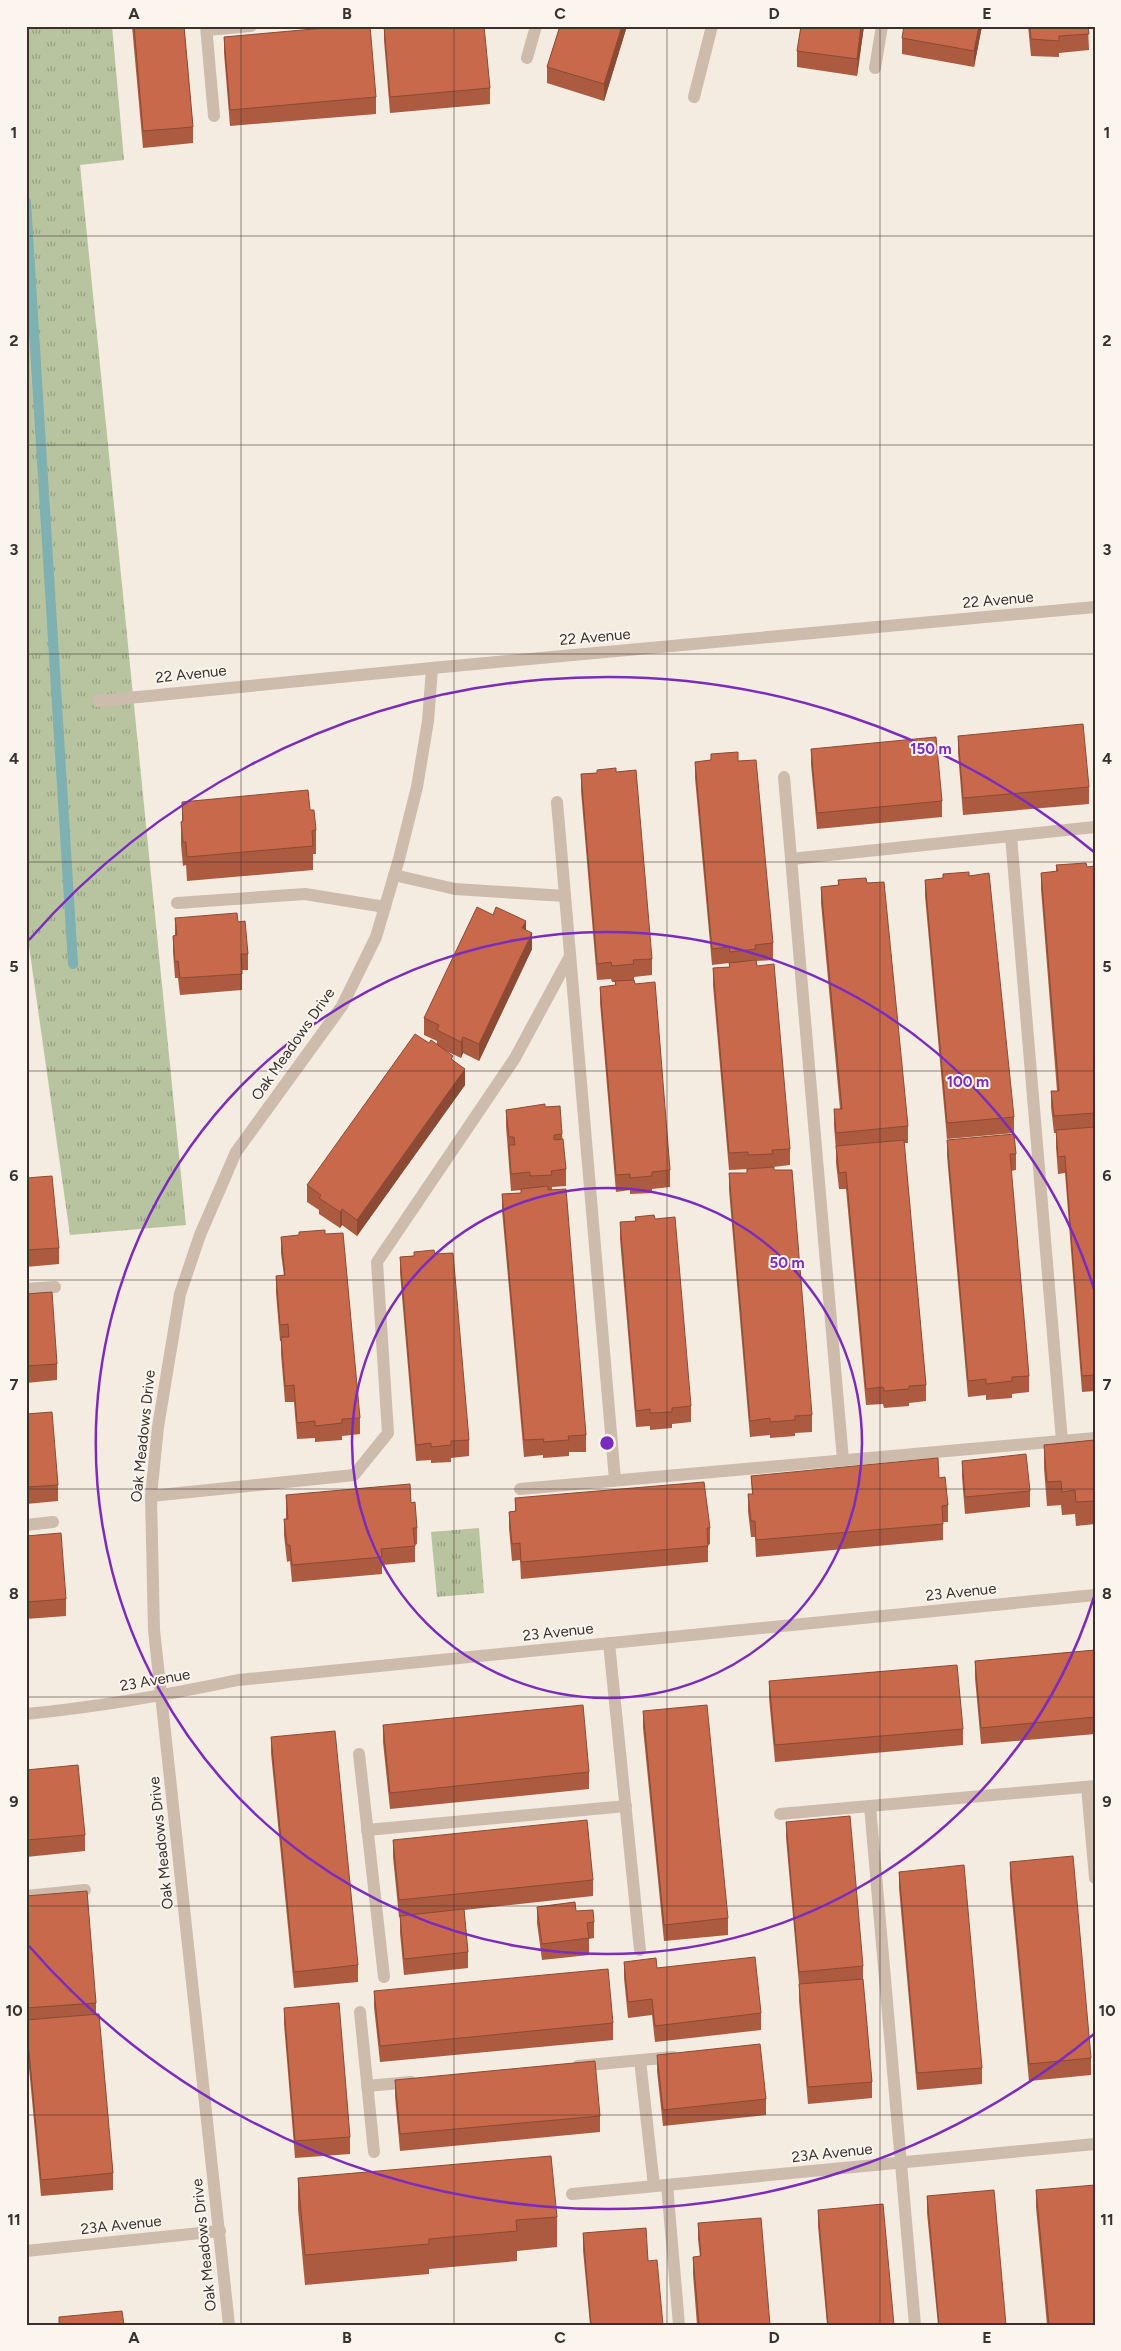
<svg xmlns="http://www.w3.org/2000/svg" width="1121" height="2351" viewBox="0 0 1121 2351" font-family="Figtree,sans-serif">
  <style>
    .grass { fill: url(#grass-tufts) }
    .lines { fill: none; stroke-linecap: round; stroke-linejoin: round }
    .stream { stroke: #7fb0b2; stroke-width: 10 }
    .lane { stroke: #cdbbac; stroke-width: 12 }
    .street { stroke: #cdbbac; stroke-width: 12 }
    .wall { fill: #ac5a40 }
    .shaded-wall { fill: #8c4a34 }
    .building { fill: #c8694b; stroke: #8c4a34 }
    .grid { fill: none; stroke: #3b302b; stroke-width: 1; stroke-opacity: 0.55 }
    .ring { fill: none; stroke: #7b2cbf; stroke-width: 2.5 }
    .labels { text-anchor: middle; stroke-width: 4; stroke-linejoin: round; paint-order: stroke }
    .street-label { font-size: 15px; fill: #3b302b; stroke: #fbf5ee }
    .centre { fill: #7b2cbf; stroke: #fbf5ee; stroke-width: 2.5 }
    .ring-label { font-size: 15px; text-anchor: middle; font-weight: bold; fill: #7b2cbf; stroke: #fbf5ee; stroke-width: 4; stroke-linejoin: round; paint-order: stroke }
    .neatline { fill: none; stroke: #3b302b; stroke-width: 2 }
    .grid-label { font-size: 16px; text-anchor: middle; font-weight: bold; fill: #3b302b }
  </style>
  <defs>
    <pattern id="grass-tufts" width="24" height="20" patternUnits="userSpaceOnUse" patternTransform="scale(1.25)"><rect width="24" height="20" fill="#b8c4a0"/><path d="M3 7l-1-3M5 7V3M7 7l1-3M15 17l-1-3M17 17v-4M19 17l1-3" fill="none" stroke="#97a083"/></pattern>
  </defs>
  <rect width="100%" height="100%" fill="#f4ebe1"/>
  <g class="grass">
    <polygon points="26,26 112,26 124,160 80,165 186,1225 70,1235 26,925"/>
    <polygon points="479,1528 484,1593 437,1597 431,1532"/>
  </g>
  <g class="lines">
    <polyline class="stream" points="26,202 73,964"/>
    <g class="lane">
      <polyline points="206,26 214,116"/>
      <polyline points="207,30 251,26"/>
      <polyline points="527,58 536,26"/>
      <polyline points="875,68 882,26"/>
      <polyline points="784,777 843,1460"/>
      <polyline points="557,802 615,1480"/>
      <polyline points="1011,836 1062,1441"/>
      <polyline points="791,859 1095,827"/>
      <polyline points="394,875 455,889 565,896"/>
      <polyline points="177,903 305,894 385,907"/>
      <polyline points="26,1289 55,1287"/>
      <polyline points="520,1489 1095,1438"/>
      <polyline points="151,1496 354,1475 388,1433 377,1262 515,1058 570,956"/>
      <polyline points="26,1525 53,1522"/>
      <polyline points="609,1643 640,1950"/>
      <polyline points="359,1754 384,1977"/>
      <polyline points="1087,1787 1095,1878"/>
      <polyline points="870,1806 915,2325"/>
      <polyline points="780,1814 1095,1786"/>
      <polyline points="367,1830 626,1806"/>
      <polyline points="26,1896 85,1890"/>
      <polyline points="360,2012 374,2152"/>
      <polyline points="640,2060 654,2186"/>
      <polyline points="578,2066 673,2057"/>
      <polyline points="367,2086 411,2082"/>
      <polyline points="667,2185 679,2325"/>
    </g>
    <g class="street">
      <polyline points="694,97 712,26"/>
      <polyline points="98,701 432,668 1095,607"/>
      <path d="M26 1714C98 1707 167 1695 238 1680L1095 1595"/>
      <polyline points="572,2194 1095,2144"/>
      <polyline points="26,2251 220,2231"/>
      <polyline points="229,2325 154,1630 151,1496 158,1427 180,1294 200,1235 236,1152 342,1006 376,937 399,859 417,787 428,721 432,668"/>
    </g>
  </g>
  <g class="wall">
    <polygon points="132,26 184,26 193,127 193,143 143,148"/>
    <polygon points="384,26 490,88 490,104 390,113 384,40"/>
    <polygon points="560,26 627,26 604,101 547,83 547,67"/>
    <polygon points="801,26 864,26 857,76 797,67 797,51"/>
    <polygon points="982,26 974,67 902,54 902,38"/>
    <polygon points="1028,26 1088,26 1089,50 1059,53 1059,57 1031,56"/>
    <polygon points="224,37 376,97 376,114 230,126 224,53"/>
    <polygon points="958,736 1089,787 1089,804 963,815 958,752"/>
    <polygon points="811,749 942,801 942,817 817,829 811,765"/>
    <polygon points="711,754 738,761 773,943 773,960 756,961 790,1149 790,1165 773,1167 812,1415 812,1432 795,1433 795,1436 770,1438 770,1435 750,1437 729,1190 729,1173 747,1173 748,1169 729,1170 713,985 713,968 729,967 729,963 712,965 695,778 695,762 711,760"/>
    <polygon points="616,772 652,959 652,975 634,977 634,980 670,1170 670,1187 652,1189 652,1193 630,1194 630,1190 616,1192 600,1003 600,987 615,985 615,982 612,982 611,979 597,980 581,791 581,774"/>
    <polygon points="182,802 310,810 316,830 316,854 313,854 313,870 187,881 186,865 183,866 181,845 181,822 182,821"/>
    <polygon points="1056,865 1087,867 1095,866 1095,1391 1082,1392 1065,1173 1058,1174 1056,1147 1056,1133 1054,1133 1051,1107 1051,1091 1057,1091 1041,889 1041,873 1056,872"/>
    <polygon points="838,880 867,883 908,1126 908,1143 904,1143 926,1385 926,1401 909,1403 909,1406 884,1408 883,1404 866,1405 846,1189 839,1189 836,1163 836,1150 834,1126 834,1109 840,1109 821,903 821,887 838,885"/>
    <polygon points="925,880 1014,1117 1014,1133 947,1139 925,896"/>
    <polygon points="175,918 238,922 248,954 248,970 242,970 242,990 180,995 178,978 175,978 173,952 173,936 175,935"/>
    <polygon points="526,930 532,949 479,1061 463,1053 461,1058 444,1050 453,1060 465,1085 357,1236 342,1225 340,1228 319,1214 319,1210 307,1202 307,1185 429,1043 437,1045 437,1041 424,1035 424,1018"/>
    <polygon points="545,1107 562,1134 566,1169 566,1186 552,1187 552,1190 586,1435 586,1452 569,1452 569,1456 543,1458 543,1455 524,1457 502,1210 502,1194 521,1193 521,1190 511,1191 506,1126 506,1110"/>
    <polygon points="947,1140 1016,1154 1016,1170 1011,1171 1029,1376 1029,1392 1012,1394 1012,1398 986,1400 986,1395 968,1397 947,1156"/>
    <polygon points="26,1178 59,1248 59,1264 26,1267"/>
    <polygon points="620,1222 691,1406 691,1422 672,1424 672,1428 650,1430 650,1426 636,1427 620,1239"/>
    <polygon points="325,1234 360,1418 360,1434 342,1436 342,1440 315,1442 315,1438 297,1439 294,1402 285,1402 281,1354 281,1341 280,1341 276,1293 276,1276 284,1276 281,1253 281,1237"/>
    <polygon points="435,1254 469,1440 469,1456 451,1458 451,1462 431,1463 431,1460 416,1461 400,1273 400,1257"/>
    <polygon points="26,1294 57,1364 57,1380 26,1383"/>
    <polygon points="26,1414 58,1485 58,1501 26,1504"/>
    <polygon points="1095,1440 1095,1524 1076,1526 1075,1514 1062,1515 1061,1505 1047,1506 1044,1468 1044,1445"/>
    <polygon points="962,1461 1030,1491 1030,1507 965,1514 962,1477"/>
    <polygon points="751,1476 939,1478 948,1505 948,1522 943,1522 943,1540 756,1557 755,1537 751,1537 748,1511 748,1494 752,1494"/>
    <polygon points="286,1495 411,1503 417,1528 417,1544 415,1545 415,1562 382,1565 382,1574 292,1582 290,1561 287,1562 284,1535 284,1519 286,1519"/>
    <polygon points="515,1498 710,1528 710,1544 708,1545 708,1562 521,1579 520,1560 512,1561 509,1528 509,1512 515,1511"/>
    <polygon points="26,1536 66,1599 66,1616 26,1619"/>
    <polygon points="1095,1650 1095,1734 981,1744 975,1678 975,1661"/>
    <polygon points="769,1681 963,1729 963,1745 775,1762 769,1698"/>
    <polygon points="643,1711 728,1918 728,1935 664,1941 643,1728"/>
    <polygon points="383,1725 589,1772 589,1789 390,1809 383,1742"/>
    <polygon points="271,1737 358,1965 358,1982 294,1988 271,1753"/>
    <polygon points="26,1770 85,1835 85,1851 26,1857"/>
    <polygon points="786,1822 863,1966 863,1979 872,2082 872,2098 808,2104 799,2001 799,1984 786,1838"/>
    <polygon points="393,1840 593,1880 593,1896 464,1910 468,1952 468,1968 404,1975 400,1933 400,1917 399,1917 393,1857"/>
    <polygon points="1010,1862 1091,2058 1091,2075 1029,2081 1010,1878"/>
    <polygon points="899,1872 982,2068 982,2084 917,2090 899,1888"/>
    <polygon points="26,1896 96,2003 96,2014 113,2173 113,2190 41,2196 26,2036"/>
    <polygon points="537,1907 576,1911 594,1922 594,1938 589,1939 589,1955 542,1960 537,1923"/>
    <polygon points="624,1962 761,2013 761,2030 655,2042 652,2015 628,2018 624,1978"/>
    <polygon points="374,1991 613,2023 613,2040 380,2062 374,2007"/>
    <polygon points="284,2008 350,2137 350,2154 295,2158 284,2024"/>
    <polygon points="657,2055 766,2099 766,2115 663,2126 657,2071"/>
    <polygon points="395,2080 600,2116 600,2132 400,2151 395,2096"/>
    <polygon points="298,2178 557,2217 557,2247 517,2251 517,2261 429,2269 429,2274 305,2285 298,2209"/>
    <polygon points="1036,2190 1095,2325 1047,2325 1036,2207"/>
    <polygon points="927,2196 1006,2325 938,2325 927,2213"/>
    <polygon points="818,2210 894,2325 827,2325 818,2226"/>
    <polygon points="698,2223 770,2325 697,2325 693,2274 693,2257 700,2257 698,2239"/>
    <polygon points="583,2233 648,2261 663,2325 590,2325 583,2250"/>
  </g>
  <g class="shaded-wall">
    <polygon points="622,26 627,26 604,101 604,84"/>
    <polygon points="861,26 864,26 857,76 857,59"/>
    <polygon points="979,26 982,26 974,67 974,51"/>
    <polygon points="526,921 526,937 522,928"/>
    <polygon points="532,933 532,949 479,1061 479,1044"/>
    <polygon points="463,1037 463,1053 461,1058 461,1042"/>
    <polygon points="465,1069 465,1085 357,1236 357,1220"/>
    <polygon points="342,1209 342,1225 340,1228 340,1212"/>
  </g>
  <g class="building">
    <polygon points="134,26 184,26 193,127 143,131"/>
    <polygon points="347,26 370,26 376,97 230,110 224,37"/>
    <polygon points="384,26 484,26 490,88 390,97"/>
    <polygon points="560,26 622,26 604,84 547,67"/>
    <polygon points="801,26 861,26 857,59 797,51"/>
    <polygon points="904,26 979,26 974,51 902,38"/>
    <polygon points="1030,26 1088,26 1089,34 1059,36 1059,41 1031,39"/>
    <polygon points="1083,724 1089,787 963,798 958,736"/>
    <polygon points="936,737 942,801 817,813 811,749"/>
    <polygon points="738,752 738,761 756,760 773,943 755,945 756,949 730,952 729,947 712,949 695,762 711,760 711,754"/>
    <polygon points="616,768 616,772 636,770 652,959 633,960 634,964 612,966 611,962 597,964 581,774 597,773 597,770"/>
    <polygon points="308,790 310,810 314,810 316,830 312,831 313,846 187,857 186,842 183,842 181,822 183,821 182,802"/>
    <polygon points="1086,863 1087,867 1095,866 1095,1113 1054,1116 1051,1091 1059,1091 1041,873 1058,871 1056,865"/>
    <polygon points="969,872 969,876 989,873 1014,1117 947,1123 925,880 943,878 943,874"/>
    <polygon points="866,878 867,883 884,882 908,1126 836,1133 834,1109 842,1109 821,887 839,885 838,880"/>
    <polygon points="477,907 493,915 496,907 526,921 522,928 532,933 479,1044 463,1037 461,1042 437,1030 439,1025 424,1018"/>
    <polygon points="237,913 238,922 245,921 248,954 241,954 242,974 180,978 178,961 175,962 173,936 177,935 175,918"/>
    <polygon points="756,960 757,966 774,964 790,1149 772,1150 773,1154 748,1155 748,1152 729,1153 713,968 730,967 729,963"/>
    <polygon points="634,980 635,984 655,982 670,1170 652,1172 652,1176 630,1178 630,1174 616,1175 600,987 616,985 615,981"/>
    <polygon points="415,1034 429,1043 431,1040 453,1056 451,1059 465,1069 357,1220 342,1209 340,1212 319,1198 321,1195 307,1185"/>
    <polygon points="545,1104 545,1107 560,1106 562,1134 554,1135 554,1140 563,1139 566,1169 551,1171 552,1175 530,1176 530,1172 511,1174 509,1145 515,1145 514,1137 509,1137 506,1110"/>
    <polygon points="1095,1127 1095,1375 1082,1376 1065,1156 1058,1157 1056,1130"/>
    <polygon points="1014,1134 1016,1154 1010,1154 1029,1376 1012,1377 1012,1381 986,1384 986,1379 968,1381 947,1140"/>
    <polygon points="904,1140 926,1385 909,1386 909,1389 884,1391 883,1387 866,1389 846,1172 839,1173 836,1146"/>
    <polygon points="774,1167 774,1170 792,1170 812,1415 795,1416 795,1420 770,1422 770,1418 750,1421 729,1173 747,1173 747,1169"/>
    <polygon points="52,1176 59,1248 26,1250 26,1178"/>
    <polygon points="548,1186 548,1190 566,1189 586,1435 568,1436 569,1440 543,1442 544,1439 524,1440 502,1194 521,1193 521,1189"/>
    <polygon points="654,1215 655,1219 675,1217 691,1406 672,1408 672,1412 650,1413 650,1409 636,1411 620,1222 636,1221 635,1217"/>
    <polygon points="325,1230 325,1234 343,1233 360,1418 342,1419 342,1423 315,1426 315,1421 297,1423 294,1385 285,1386 281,1337 289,1337 288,1324 280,1325 276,1276 285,1275 281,1237 299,1235 299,1232"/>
    <polygon points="434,1250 435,1254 453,1253 469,1440 451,1441 451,1445 431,1447 431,1443 416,1445 400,1257 414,1256 414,1252"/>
    <polygon points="52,1292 57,1364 26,1366 26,1294"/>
    <polygon points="52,1412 58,1485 26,1487 26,1414"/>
    <polygon points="1095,1440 1095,1501 1076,1502 1075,1490 1062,1492 1061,1481 1047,1482 1044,1445"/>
    <polygon points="1026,1454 1030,1491 965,1497 962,1461"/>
    <polygon points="938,1458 939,1478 945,1477 948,1505 942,1506 943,1524 756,1540 755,1521 751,1521 748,1494 753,1494 751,1476"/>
    <polygon points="704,1482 710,1528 707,1528 708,1546 521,1562 520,1543 512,1544 509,1512 516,1511 515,1498"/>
    <polygon points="410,1484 411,1503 415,1502 417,1528 413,1528 415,1546 381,1549 382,1557 292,1565 290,1545 287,1545 284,1519 288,1519 286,1495"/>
    <polygon points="61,1533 66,1599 26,1602 26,1536"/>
    <polygon points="1095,1650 1095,1717 981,1728 975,1661"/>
    <polygon points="957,1665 963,1729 775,1745 769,1681"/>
    <polygon points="583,1705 589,1772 390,1793 383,1725"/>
    <polygon points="707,1705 728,1918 664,1925 643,1711"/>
    <polygon points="335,1731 358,1965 294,1972 271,1737"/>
    <polygon points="78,1765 85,1835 26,1840 26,1770"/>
    <polygon points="850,1816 863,1966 799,1972 786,1822"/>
    <polygon points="587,1820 593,1880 399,1900 393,1840"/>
    <polygon points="1073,1856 1091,2058 1029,2064 1010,1862"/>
    <polygon points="964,1865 982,2068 917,2073 899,1872"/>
    <polygon points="87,1891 96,2003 26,2008 26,1896"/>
    <polygon points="575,1902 576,1911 593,1910 594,1922 587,1923 589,1938 542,1944 537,1907"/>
    <polygon points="464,1909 468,1952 404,1959 400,1916"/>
    <polygon points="755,1957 761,2013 655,2026 652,1999 628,2002 624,1962 656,1958 657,1968"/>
    <polygon points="608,1969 613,2023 380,2046 374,1991"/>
    <polygon points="863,1979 872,2082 808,2087 799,1984"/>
    <polygon points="339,2003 350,2137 295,2141 284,2008"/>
    <polygon points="99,2014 113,2173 41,2180 26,2020"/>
    <polygon points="760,2044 766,2099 663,2110 657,2055"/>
    <polygon points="595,2061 600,2116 400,2134 395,2080"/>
    <polygon points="551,2156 557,2217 516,2220 517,2231 429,2239 429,2244 305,2255 298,2178"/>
    <polygon points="1095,2185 1095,2325 1049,2325 1036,2190"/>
    <polygon points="994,2190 1006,2325 939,2325 927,2196"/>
    <polygon points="883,2204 894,2325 828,2325 818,2210"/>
    <polygon points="761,2218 770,2325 699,2325 693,2257 701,2256 698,2223"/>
    <polygon points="646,2228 648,2261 657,2260 663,2325 591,2325 583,2233"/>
    <polygon points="122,2311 124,2325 59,2325 59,2317"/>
  </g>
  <path class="grid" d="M241 26V2325M454 26V2325M667 26V2325M880 26V2325M26 236H1095M26 445H1095M26 654H1095M26 862H1095M26 1071H1095M26 1280H1095M26 1489H1095M26 1697H1095M26 1906H1095M26 2115H1095"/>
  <g class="ring">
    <circle cx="607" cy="1443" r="255"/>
    <path d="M1094 1597A511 511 0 1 1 1094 1289"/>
    <path d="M1094 2034A766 766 0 0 1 29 1946M29 940A766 766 0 0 1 1094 852"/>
  </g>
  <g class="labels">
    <g class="street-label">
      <text transform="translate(998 600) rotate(-5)" y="5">22 Avenue</text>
      <text transform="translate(595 637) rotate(-5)" y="5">22 Avenue</text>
      <text transform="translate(191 674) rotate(-6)" y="5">22 Avenue</text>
      <text transform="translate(293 1044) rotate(-55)" y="5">Oak Meadows Drive</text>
      <text transform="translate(143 1436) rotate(-84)" y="5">Oak Meadows Drive</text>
      <text transform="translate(961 1592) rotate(-6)" y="5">23 Avenue</text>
      <text transform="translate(558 1632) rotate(-6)" y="5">23 Avenue</text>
      <text transform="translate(155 1680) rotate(-10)" y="5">23 Avenue</text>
      <text transform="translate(161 1843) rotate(-96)" y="5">Oak Meadows Drive</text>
      <text transform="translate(832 2153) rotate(-6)" y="5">23A Avenue</text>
      <text transform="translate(121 2225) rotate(-6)" y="5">23A Avenue</text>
      <text transform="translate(204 2245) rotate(-96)" y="5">Oak Meadows Drive</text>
    </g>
  </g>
  <circle cx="607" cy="1443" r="8" class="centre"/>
  <g class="ring-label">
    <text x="931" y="754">150 m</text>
    <text x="968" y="1087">100 m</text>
    <text x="787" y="1268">50 m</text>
  </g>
  <rect width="1121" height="2351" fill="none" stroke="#fbf5ee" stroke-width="55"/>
  <rect x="28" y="28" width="1066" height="2296" class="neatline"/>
  <g class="grid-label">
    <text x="134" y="19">A</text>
    <text x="347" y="19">B</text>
    <text x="560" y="19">C</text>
    <text x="774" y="19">D</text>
    <text x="987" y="19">E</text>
    <text x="14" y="138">1</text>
    <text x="1107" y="138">1</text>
    <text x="14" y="346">2</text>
    <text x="1107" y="346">2</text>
    <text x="14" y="555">3</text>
    <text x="1107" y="555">3</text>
    <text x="14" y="764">4</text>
    <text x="1107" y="764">4</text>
    <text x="14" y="972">5</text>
    <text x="1107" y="972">5</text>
    <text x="14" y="1181">6</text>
    <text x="1107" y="1181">6</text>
    <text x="14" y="1390">7</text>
    <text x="1107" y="1390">7</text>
    <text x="14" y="1599">8</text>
    <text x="1107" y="1599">8</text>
    <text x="14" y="1807">9</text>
    <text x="1107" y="1807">9</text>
    <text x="14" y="2016">10</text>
    <text x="1107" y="2016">10</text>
    <text x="14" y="2225">11</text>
    <text x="1107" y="2225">11</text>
    <text x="134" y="2343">A</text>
    <text x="347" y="2343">B</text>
    <text x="560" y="2343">C</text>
    <text x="774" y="2343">D</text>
    <text x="987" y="2343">E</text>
  </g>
</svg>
